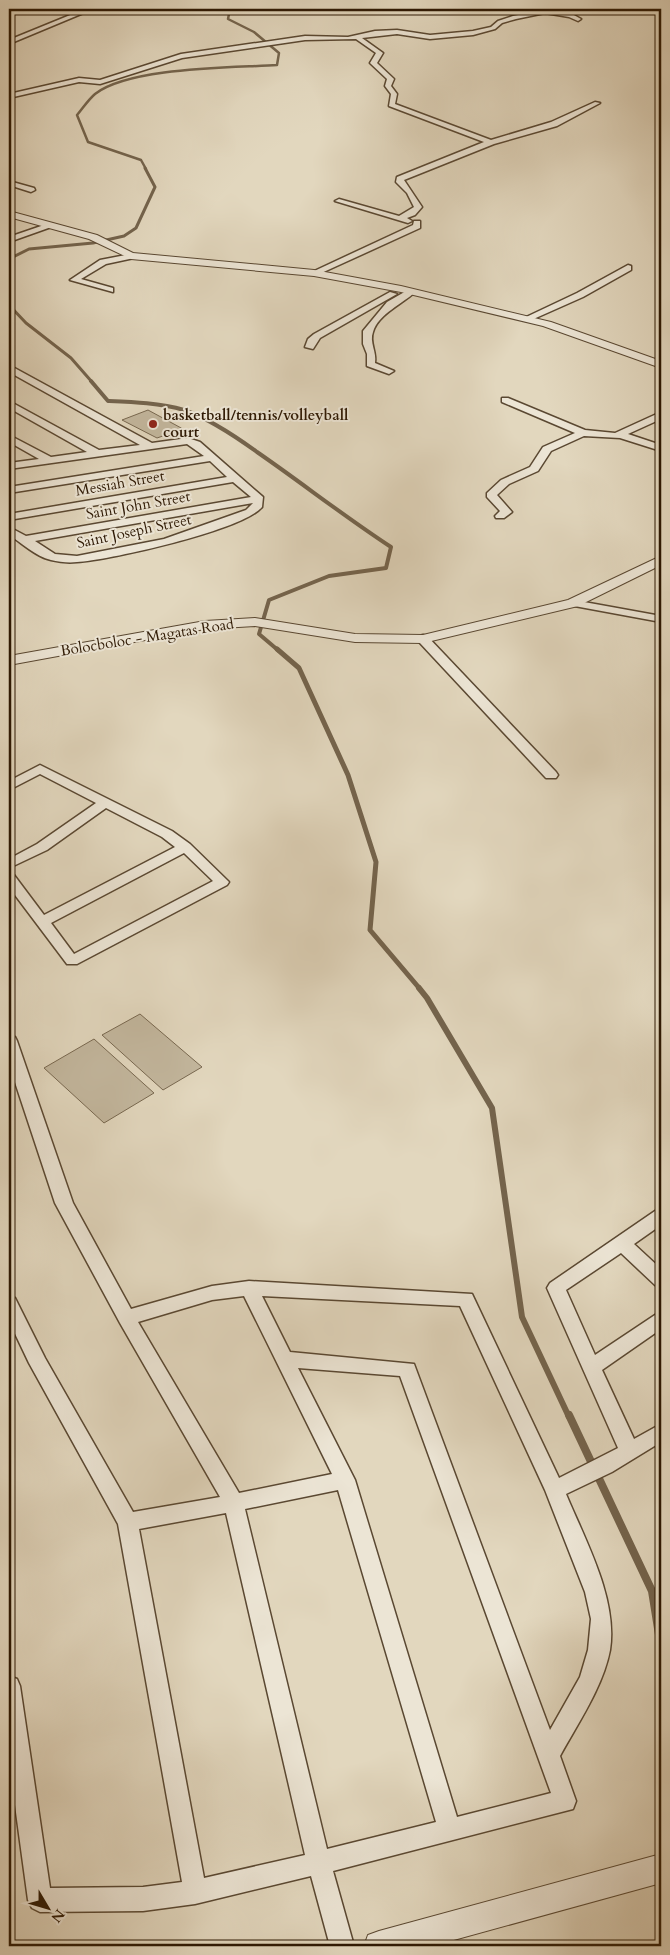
<svg xmlns="http://www.w3.org/2000/svg" width="670" height="1955" viewBox="0 0 670 1955" font-family="Cardo,serif">
  <style>
    .green { fill: #c3b79e; stroke: #786850 }
    .lines { fill: none; stroke-linecap: round; stroke-linejoin: round }
    .stream-far5 { stroke: #74644d; stroke-width: 2.5 }
    .stream-far4 { stroke: #74644d; stroke-width: 3 }
    .stream-far3 { stroke: #74644d; stroke-width: 4 }
    .stream-far2 { stroke: #74644d; stroke-width: 5 }
    .stream-far1 { stroke: #74644d; stroke-width: 6 }
    .stream { stroke: #74644d; stroke-width: 8 }
    .minor-casing { stroke: #5a4832; stroke-width: 3 }
    .tertiary-casing { stroke: #5a4832; stroke-width: 2 }
    .minor { fill: #ece5d5; fill-rule: evenodd }
    .tertiary { fill: #ece5d5; fill-rule: evenodd }
    .poi-dot { fill: #8f2418; stroke: #ece5d5; stroke-width: 2 }
    .labels { text-anchor: middle; stroke-width: 4; stroke-linejoin: round; paint-order: stroke }
    .far-poi-label { font-size: 15px; font-weight: bold; fill: #2d1803; stroke: #ece5d5; text-anchor: start }
    .far-street-label { font-size: 15px; fill: #2d1803; stroke: #ece5d5 }
  </style>
  <rect width="100%" height="100%" fill="#e2d7be"/>
  <filter id="stains"><feTurbulence type="fractalNoise" baseFrequency=".004" numOctaves="4"/><feColorMatrix values="0 0 0 0 .2 0 0 0 0 .09 0 0 0 0 .02 0 0 0 .5 -.17"/></filter>
  <radialGradient id="worn" r=".72"><stop offset=".6" stop-color="#630" stop-opacity="0"/><stop offset="1" stop-color="#630" stop-opacity=".3"/></radialGradient>
  <g class="green">
    <polygon points="148,410 183,429 157,438 122,420"/>
    <polygon points="140,1014 202,1067 163,1090 102,1035"/>
    <polygon points="94,1039 154,1093 104,1123 44,1068"/>
  </g>
  <g class="lines">
    <path class="stream-far5" d="M146 169 141 160 88 142 77 115C83 108 88 100 95 94 130 67 232 68 277 65L279 53 254 32 228 19 230 9"/>
    <g class="stream-far4">
      <polyline points="9,259 29,249 93,243 124,236 136,228 155,187 145,168"/>
      <polyline points="9,305 26,323 71,358 92,382"/>
    </g>
    <path class="stream-far3" d="M91 381 108 401C133 402 160 403 184 410 210 419 235 436 257 452 302 483 345 517 391 547L386 568 329 576 269 600 259 634 279 651"/>
    <polyline class="stream-far2" points="277,649 299,668 348,775 376,862 370,930 420,989"/>
    <polyline class="stream-far1" points="419,988 427,998 492,1108 522,1317 569,1417"/>
    <polyline class="stream" points="569,1415 652,1591 661,1647"/>
    <g class="minor-casing">
      <g id="minor">
        <polygon points="85,9 93,9 9,44 9,40"/>
        <polygon points="549,9 560,9 555,11 572,14 581,19 578,21 569,17 545,13 516,19 502,23 495,29 473,35 430,39 397,34 362,38 383,53 377,63 394,79 391,86 397,94 395,104 491,140 551,122 595,102 600,103 557,126 494,144 404,180 422,207 415,215 407,218 412,221 408,223 335,201 339,199 399,216 414,207 407,193 396,182 397,177 484,142 389,106 391,94 385,86 387,79 370,63 376,53 356,39 305,40 182,58 100,84 79,82 9,98 9,94 79,78 100,80 181,54 305,36 348,37 375,31 397,30 430,35 473,31 491,27 498,21 513,16"/>
        <polygon points="9,181 34,188 35,190 31,192 9,185"/>
        <polygon points="414,221 420,221 420,228 317,275 310,273 413,225"/>
        <polygon points="47,224 54,226 9,242 9,237"/>
        <polygon points="131,254 134,254 134,258 106,264 81,279 113,288 113,292 70,280 100,260"/>
        <polygon points="628,265 631,266 631,270 583,297 529,321 522,319 577,293"/>
        <path d="M408 290 415 292C404 303 378 314 373 332 369 342 377 352 375 363L394 371 389 374 367 366V354L363 344V331L387 302Z"/>
        <polygon points="390,292 397,294 320,338 313,349 305,347 308,339 314,334"/>
        <path d="M9 365 152 443 188 438 200 442 263 497 262 507C243 530 110 560 77 562 69 563 59 562 51 560 36 557 21 542 9 535V527L26 536 251 497 233 482 9 520V514L227 477 210 461 9 493V487L204 456 187 444 9 469V463L39 459 9 442V435L51 457 87 452 9 408V401L99 450 140 445 9 372ZM253 503 246 510 164 539 77 556 55 554 35 541Z"/>
        <polygon points="502,398 508,398 585,430 615,433 661,412 661,419 628,434 661,445 661,451 620,438 584,436 551,451 538,471 509,484 497,495 512,512 504,518 496,518 495,516 500,511 487,497 487,493 501,480 530,467 543,447 575,433 502,402"/>
        <polygon points="573,600 661,616 661,622 569,605 569,601"/>
        <polygon points="423,635 427,636 556,772 558,775 556,778 546,778 419,642 419,636"/>
        <path d="M40 765 172 831 190 844 229 882 227 885 77 964H67L9 887V874L14 875 44 915 175 847 162 837 106 808 47 850 9 868V859L37 844 96 803 40 774 9 790V781ZM184 853 213 881 74 954 51 923Z"/>
        <path d="M9 1036 15 1037 17 1041 73 1203 131 1309 212 1286 249 1281 472 1294 559 1478 618 1448 547 1288 550 1283 655 1211 661 1209V1225L634 1244 661 1269V1287L655 1285 621 1253 566 1290 595 1355 655 1315 661 1313V1329L602 1370 634 1439 661 1424V1442L612 1472 566 1494C585 1540 618 1599 610 1650 603 1687 578 1723 560 1756L576 1801 573 1809 333 1871 354 1946H330L311 1876 195 1904 143 1911 40 1912 32 1908 28 1900 9 1761V1676L17 1679 20 1686 50 1888 143 1887 182 1882 118 1524 29 1363 9 1321V1296L15 1298 45 1358 133 1512 220 1497 120 1323 55 1203 9 1064ZM244 1296 332 1474 239 1493 138 1322 212 1300ZM262 1296 460 1306 545 1490 585 1592 591 1619 588 1650 580 1677 550 1730 414 1364 290 1352ZM298 1368 400 1376 551 1793 457 1817 355 1480ZM338 1490 436 1822 327 1849 245 1509ZM226 1513 305 1855 204 1878 139 1529Z"/>
      </g>
    </g>
    <g class="tertiary-casing">
      <g id="tertiary">
        <polygon points="9,211 97,235 133,253 314,270 401,286 551,322 661,361 661,368 543,326 401,292 314,276 131,259 89,239 9,217"/>
        <polygon points="661,556 661,565 578,606 423,643 355,642 255,626 205,629 9,665 9,656 205,621 255,618 355,634 423,635 568,600"/>
        <polygon points="661,1854 661,1883 432,1946 364,1946 368,1935 379,1931"/>
      </g>
    </g>
    <use href="#minor" class="minor"/>
    <use href="#tertiary" class="tertiary"/>
  </g>
  <circle class="poi-dot" cx="153" cy="424" r="5"/>
  <g class="labels">
    <g class="far-poi-label">
      <text x="163" y="420">basketball/tennis/volleyball<tspan x="163" dy="17">court</tspan></text>
    </g>
    <g class="far-street-label">
      <text transform="translate(120 483) rotate(-10)" y="5">Messiah Street</text>
      <text transform="translate(138 505) rotate(-10)" y="5">Saint John Street</text>
      <text transform="translate(134 531) rotate(-12)" y="5">Saint Joseph Street</text>
      <text transform="translate(147 637) rotate(-9)" y="5">Bolocboloc - Magatas Road</text>
    </g>
  </g>
  <rect width="670" height="1955" fill="none" stroke="#e2d7be" stroke-width="30"/>
  <rect x="10" y="10" width="650" height="1935" fill="none" stroke="#2d1803" stroke-width="2.5"/>
  <rect x="15" y="15" width="640" height="1925" fill="none" stroke="#2d1803"/>
  <g transform="translate(48 1908) rotate(128)" stroke="#ece5d5" stroke-width="4" paint-order="stroke">
  <path d="M0-4L9 19L0 12L-9 19Z" fill="#2d1803"/>
  <text y="-8" font-size="14" font-weight="bold" text-anchor="middle" fill="#2d1803">N</text>
  </g>
  <rect width="100%" height="100%" filter="url(#stains)"/>
  <rect width="100%" height="100%" fill="url(#worn)"/>
</svg>
